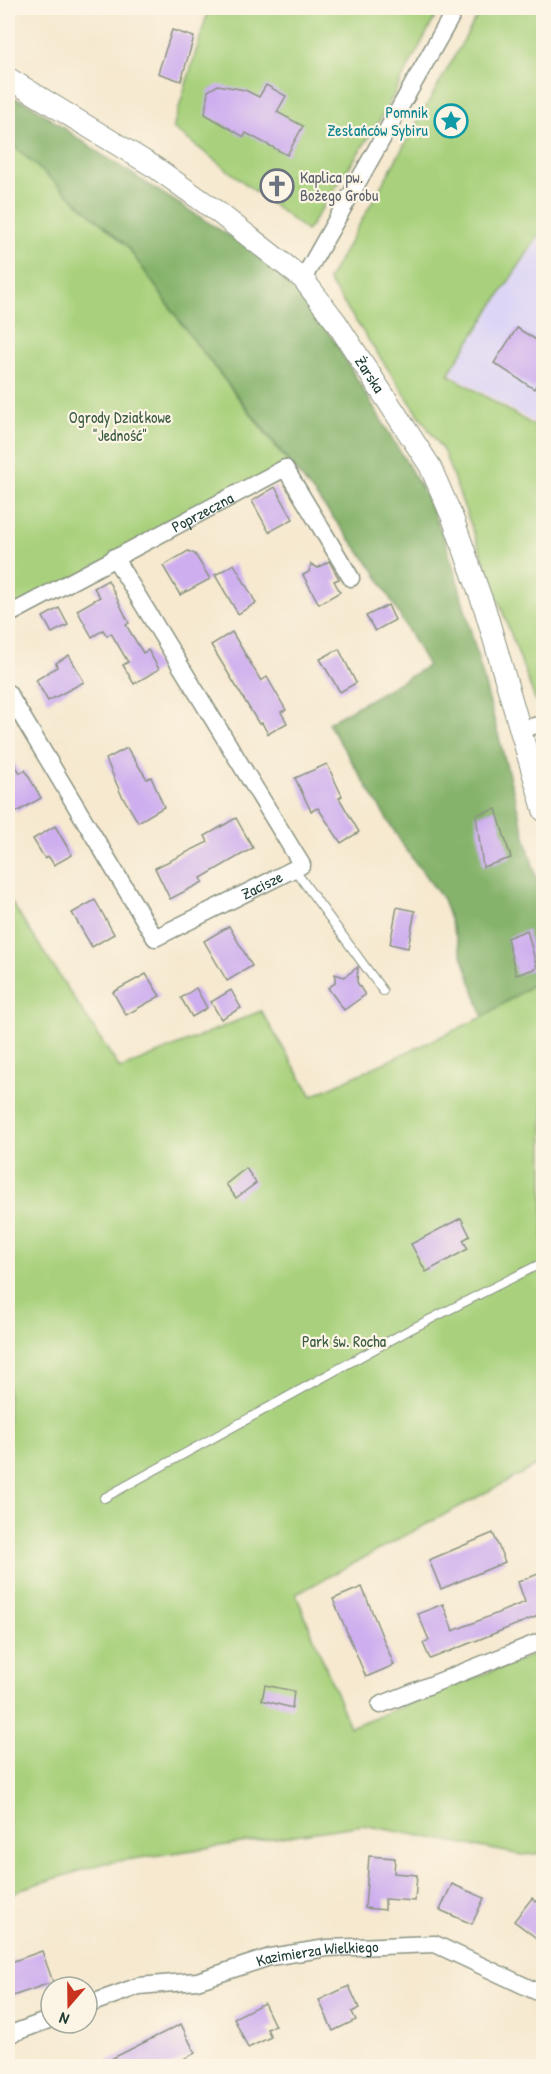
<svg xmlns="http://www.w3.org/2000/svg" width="551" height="2074" viewBox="0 0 551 2074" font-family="'Patrick Hand',sans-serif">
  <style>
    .built { fill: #ddd5f6 }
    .green { fill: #a9d17d; stroke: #648758; stroke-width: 1.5 }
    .forest { fill: #86b36c; stroke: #527850; stroke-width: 1.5 }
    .building { fill: #ceaeef }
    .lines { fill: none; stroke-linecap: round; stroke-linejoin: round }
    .service-casing { stroke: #8a9382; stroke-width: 10 }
    .minor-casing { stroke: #8a9382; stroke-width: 19 }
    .tertiary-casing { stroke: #8a9382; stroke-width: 23 }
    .service { stroke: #fff; stroke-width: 8 }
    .minor { stroke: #fff; stroke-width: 16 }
    .tertiary { stroke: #fff; stroke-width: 21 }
    .labels { text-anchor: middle; stroke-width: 4.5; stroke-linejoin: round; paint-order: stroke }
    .culture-label { font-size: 16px; fill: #0d838f; stroke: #fcf5e5; text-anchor: end }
    .worship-label { font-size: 16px; fill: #5b616d; stroke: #fcf5e5; text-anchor: start }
    .street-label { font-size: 16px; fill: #1f3d34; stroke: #fcf5e5 }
    .park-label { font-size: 16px; fill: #3b5b43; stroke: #fcf5e5 }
  </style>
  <rect width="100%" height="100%" fill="#fcf5e5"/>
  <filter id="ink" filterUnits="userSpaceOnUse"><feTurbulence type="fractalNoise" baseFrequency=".0167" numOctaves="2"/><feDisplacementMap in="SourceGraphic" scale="12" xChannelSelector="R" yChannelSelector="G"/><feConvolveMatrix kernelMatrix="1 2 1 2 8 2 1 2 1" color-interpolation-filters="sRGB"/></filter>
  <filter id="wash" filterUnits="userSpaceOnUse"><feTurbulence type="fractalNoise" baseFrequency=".008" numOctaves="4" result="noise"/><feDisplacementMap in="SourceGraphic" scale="24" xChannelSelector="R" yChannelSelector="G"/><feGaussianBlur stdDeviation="1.35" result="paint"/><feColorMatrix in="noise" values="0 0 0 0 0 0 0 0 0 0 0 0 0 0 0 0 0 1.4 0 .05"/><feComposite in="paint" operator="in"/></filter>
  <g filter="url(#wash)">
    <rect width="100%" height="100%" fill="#f6e9d0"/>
    <polygon class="built" points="543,231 543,428 450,373"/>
    <g class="green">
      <polygon points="209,8 440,8 380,120 307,231 173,128"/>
      <polygon points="486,8 533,8 543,10 543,229 448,374 543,431 544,698 536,702 444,452 328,280 474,22"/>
      <polygon points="8,141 127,246 189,334 289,464 8,614"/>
      <polygon points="8,897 120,1069 261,1011 312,1096 483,1017 543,978 543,1462 296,1594 350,1727 543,1651 543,1853 522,1855 363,1825 105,1863 24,1888 8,1897"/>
    </g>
    <polygon class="forest" points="8,95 31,105 102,155 283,270 335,342 425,494 445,540 458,583 543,904 543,978 483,1017 443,899 406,850 328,723 428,666 374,570 189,334 127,246 8,141"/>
    <g id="blocks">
      <g class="building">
        <polygon points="172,30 194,37 181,81 158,73"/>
        <polygon points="218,85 245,90 259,97 266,85 286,96 277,112 303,126 287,155 246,133 244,137 205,114 208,91"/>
        <polygon points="517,328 543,344 543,374 534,389 494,363"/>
        <polygon points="275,487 293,519 269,532 252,501"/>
        <polygon points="188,551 195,554 210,579 180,595 163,566"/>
        <polygon points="329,561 339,579 334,581 340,592 319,604 303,575 309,572 311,564 318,568"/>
        <polygon points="234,564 256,603 238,614 215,575"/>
        <polygon points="108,580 129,623 126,625 143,653 148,650 159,669 134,684 123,665 128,662 111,633 107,636 103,630 92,637 77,610 100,597 94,588"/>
        <polygon points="388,605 395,620 375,631 366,616"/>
        <polygon points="59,608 68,625 52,633 43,617"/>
        <polygon points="232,632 261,681 267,677 286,710 281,712 287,723 268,734 262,723 259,724 211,645"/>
        <polygon points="339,649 356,683 340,692 320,659"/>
        <polygon points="69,655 84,682 48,701 36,680 57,667 56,663"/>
        <polygon points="127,748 147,779 151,777 164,807 138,822 121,794 106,759"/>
        <polygon points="8,753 20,773 25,770 41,798 17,812 14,807 8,811"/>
        <polygon points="327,764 342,796 339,798 359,832 341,843 318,808 311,811 295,778"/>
        <polygon points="496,809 511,858 483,867 476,815"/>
        <polygon points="236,818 253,848 201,878 203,882 170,899 155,868 208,842 205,836"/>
        <polygon points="55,826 72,855 54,865 49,857 45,859 33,839"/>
        <polygon points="95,900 114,934 92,947 72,913"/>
        <polygon points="397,907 415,911 408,948 390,944"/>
        <polygon points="229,926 252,966 227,981 204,941"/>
        <polygon points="527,930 537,968 516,975 507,938"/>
        <polygon points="358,967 357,982 365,995 344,1010 328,988 335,983 335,974 344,977"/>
        <polygon points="146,974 160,996 126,1015 113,992"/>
        <polygon points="196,988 207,1008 192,1017 181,998"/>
        <polygon points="231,990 241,1008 221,1019 211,1002"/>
        <polygon points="246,1168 256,1183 236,1198 226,1184"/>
        <polygon points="461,1218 470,1236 463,1240 468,1249 426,1272 411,1244"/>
        <polygon points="493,1533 505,1562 441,1589 429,1560"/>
        <polygon points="543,1572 543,1614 430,1659 423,1643 429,1640 418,1614 443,1604 453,1631 525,1602 518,1582"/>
        <polygon points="362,1587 394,1665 366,1677 333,1599"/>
        <polygon points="265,1685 294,1691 292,1708 262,1700"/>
        <polygon points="369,1856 395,1858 394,1873 417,1875 415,1901 385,1899 385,1910 365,1908"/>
        <polygon points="452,1884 484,1898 472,1924 440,1910"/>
        <polygon points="532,1898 543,1907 543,1943 514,1921"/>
        <polygon points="42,1951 53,1982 10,1997 8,1988 8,1963"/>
        <polygon points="349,1986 359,2008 352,2012 356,2020 333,2031 319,2000"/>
        <polygon points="264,2003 275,2026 267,2029 271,2037 248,2048 234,2018"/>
        <polygon points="181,2024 195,2053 169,2067 95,2067"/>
      </g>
    </g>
  </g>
  <g filter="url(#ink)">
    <use href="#blocks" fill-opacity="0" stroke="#8a9382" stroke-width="1.5"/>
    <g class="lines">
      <g class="service-casing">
        <g id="service">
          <polyline points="294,869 383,991"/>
          <polyline points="104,1498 409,1330 544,1262"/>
        </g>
      </g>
      <g class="minor-casing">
        <g id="minor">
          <polyline points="303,279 456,8"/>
          <path id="s1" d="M8 615 285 468 351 578"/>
          <path id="s2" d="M8 693 155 938 302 865 114 557"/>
          <polyline points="519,729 544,724"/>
          <polyline points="380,1705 544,1640"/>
          <path id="s3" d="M87 2005 139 1986 197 1981 270 1957 327 1948 435 1944 544 1995"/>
          <polyline points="8,2035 51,2019"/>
        </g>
      </g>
      <g class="tertiary-casing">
        <g id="tertiary">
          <path id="s4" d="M8 78 156 168 219 213 303 279 336 322 430 466 453 519 485 609 544 811"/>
        </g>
      </g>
      <use href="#service" class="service"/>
      <use href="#minor" class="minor"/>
      <use href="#tertiary" class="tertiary"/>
    </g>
  </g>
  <defs>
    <g id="sight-ring" transform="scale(1.725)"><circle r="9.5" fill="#fcf5e5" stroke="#0f9aa8" stroke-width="1.5"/><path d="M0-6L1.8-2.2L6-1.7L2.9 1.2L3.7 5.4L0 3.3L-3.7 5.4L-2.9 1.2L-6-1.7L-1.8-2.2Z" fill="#0f9aa8"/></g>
    <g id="church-ring" transform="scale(1.725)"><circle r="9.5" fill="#fcf5e5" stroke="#6b7280" stroke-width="1.5"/><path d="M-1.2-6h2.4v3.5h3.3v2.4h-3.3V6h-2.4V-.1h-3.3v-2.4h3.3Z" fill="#6b7280"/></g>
  </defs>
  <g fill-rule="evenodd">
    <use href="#sight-ring" x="451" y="121"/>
    <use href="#church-ring" x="277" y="186"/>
  </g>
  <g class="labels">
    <g class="culture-label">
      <text x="428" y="118">Pomnik<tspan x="428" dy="18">Zesłańców Sybiru</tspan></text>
    </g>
    <g class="worship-label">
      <text x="300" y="183">Kaplica pw.<tspan x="300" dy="18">Bożego Grobu</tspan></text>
    </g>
    <g class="street-label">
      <text dy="6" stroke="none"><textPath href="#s4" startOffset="474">Żarska</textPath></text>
      <text dy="6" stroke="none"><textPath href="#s1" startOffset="220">Poprzeczna</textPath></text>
      <text dy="6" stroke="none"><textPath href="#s2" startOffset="405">Zacisze</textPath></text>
      <text dy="6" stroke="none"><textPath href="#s3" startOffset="238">Kazimierza Wielkiego</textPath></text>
    </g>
    <g class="park-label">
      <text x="120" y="423">Ogrody Działkowe<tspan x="120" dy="18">"Jedność"</tspan></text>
      <text x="344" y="1347">Park św. Rocha</text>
    </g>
  </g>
  <rect width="551" height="2074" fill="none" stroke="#fcf5e5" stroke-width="30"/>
  <g transform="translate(69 2005) rotate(200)"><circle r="28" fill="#fcf5e5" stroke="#a4ab9e" stroke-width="1.5"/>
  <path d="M0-4.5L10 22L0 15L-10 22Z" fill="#c8321e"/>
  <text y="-9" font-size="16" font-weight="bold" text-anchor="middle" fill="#1f3d34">N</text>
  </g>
</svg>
